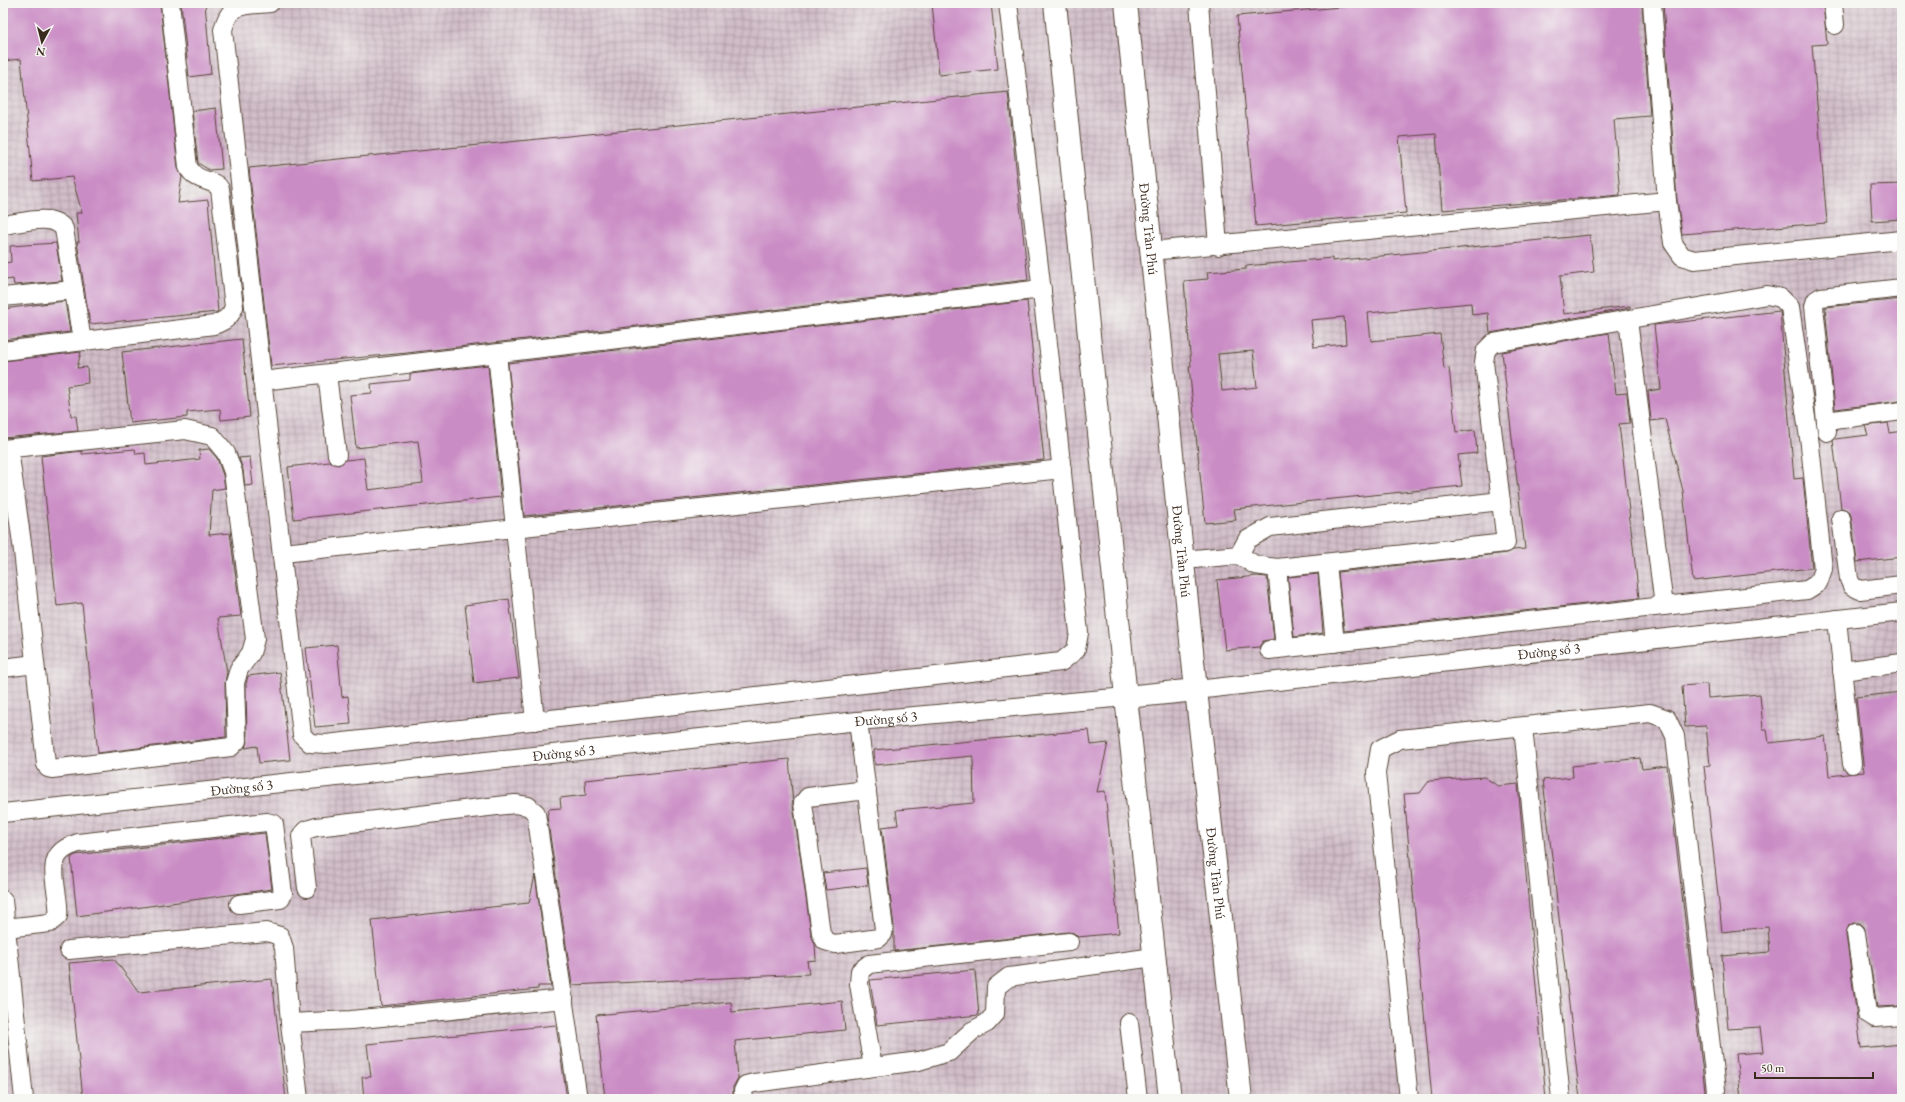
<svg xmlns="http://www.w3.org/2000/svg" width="1905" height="1102" viewBox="0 0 1905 1102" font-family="'EB Garamond',serif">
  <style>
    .industrial { fill: url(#industrial-grid) }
    .building { fill: #ca8cc5; fill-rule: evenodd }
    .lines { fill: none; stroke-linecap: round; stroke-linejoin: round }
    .minor-casing { stroke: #564537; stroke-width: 20 }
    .major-casing { stroke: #564537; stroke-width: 24 }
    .minor { stroke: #fff; stroke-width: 18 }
    .major { stroke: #fff; stroke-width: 22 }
    .labels { text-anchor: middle; stroke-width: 3; stroke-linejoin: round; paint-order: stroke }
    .street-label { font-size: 14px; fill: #3b2a1e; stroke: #f6f6f2 }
  </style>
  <defs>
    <pattern id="industrial-grid" width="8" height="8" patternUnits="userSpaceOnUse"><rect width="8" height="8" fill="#d1bdc8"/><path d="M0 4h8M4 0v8" fill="none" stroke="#ab9aa2"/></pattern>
  </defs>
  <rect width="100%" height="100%" fill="#f6f6f2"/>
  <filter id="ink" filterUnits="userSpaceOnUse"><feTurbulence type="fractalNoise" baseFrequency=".025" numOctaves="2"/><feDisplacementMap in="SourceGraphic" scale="8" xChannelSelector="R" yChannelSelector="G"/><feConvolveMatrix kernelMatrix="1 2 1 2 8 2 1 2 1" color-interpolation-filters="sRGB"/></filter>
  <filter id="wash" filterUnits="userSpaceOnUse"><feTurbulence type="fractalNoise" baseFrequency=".012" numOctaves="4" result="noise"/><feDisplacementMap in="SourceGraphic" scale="16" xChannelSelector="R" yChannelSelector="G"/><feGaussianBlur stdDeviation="0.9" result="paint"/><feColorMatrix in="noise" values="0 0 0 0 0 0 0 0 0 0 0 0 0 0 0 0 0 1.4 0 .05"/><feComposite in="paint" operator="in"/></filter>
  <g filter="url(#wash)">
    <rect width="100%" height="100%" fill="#ece1c3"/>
    <rect class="industrial" x="3" y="3" width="1899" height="1096"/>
    <g id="blocks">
      <g class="building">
        <polygon points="21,3 160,3 178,168 182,177 178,203 208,200 218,312 90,324 77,242 79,242 76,213 82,213 72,177 33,181 21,59 3,61 3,5"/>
        <polygon points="181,3 205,3 211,74 189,77"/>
        <polygon points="932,3 991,3 998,69 939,75"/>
        <polygon points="1387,3 1642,3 1650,116 1614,119 1620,195 1442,210 1436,134 1399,137 1406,213 1256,226 1237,16"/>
        <polygon points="1663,3 1823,3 1827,44 1812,45 1827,223 1682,234 1677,200"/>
        <polygon points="1008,92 1028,280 407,353 271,366 249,168"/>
        <polygon points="216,108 222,169 209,170 198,163 192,111"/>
        <polygon points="1902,184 1902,219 1872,221 1870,185"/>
        <path d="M1590 235 1594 272 1560 276 1564 314 1630 306V308L1490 333 1488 313 1472 315 1471 303 1368 313 1371 341 1440 334 1444 369 1449 368 1456 432 1475 430 1477 453 1458 455 1462 486 1234 509 1236 520 1205 523 1189 366H1191L1184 281 1208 279 1207 272 1246 269V266L1332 258V261ZM1344 317 1346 344 1314 347 1311 320ZM1253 351 1257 387 1222 391 1218 354Z"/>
        <polygon points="56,243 62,281 14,285 13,279 6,280 4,263 11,262 10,246"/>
        <polygon points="1902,299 1902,401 1835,409 1825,307"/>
        <polygon points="65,301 70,332 3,340 3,309"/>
        <polygon points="1027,301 1044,460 524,516 508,363"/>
        <polygon points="1780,311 1794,479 1803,478 1812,568 1693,581 1683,491 1665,419 1651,421 1648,391 1661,389 1654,325"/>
        <polygon points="1609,333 1616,394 1627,393 1630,423 1619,424 1639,598 1344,631 1338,572 1507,553 1513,550 1525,549 1502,352"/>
        <polygon points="242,339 250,417 221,420 220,409 187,412 187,417 130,423 122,352"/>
        <polygon points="81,352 77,368 87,367 88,383 67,386 71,416 76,416 78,431 3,438 3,361"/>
        <polygon points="488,365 501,497 294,519 288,467 329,462 338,465 346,460 364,458 368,490 423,483 418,441 356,448 350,395 372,393 371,384 410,380 410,374"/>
        <polygon points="1888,423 1890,433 1902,431 1902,557 1857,562 1851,516 1849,511 1841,508 1833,440 1835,439 1868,435 1865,426"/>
        <polygon points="135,449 136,454 145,453 146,465 200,459 199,450 209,449 217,458 223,475 225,488 212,490 209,535 230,533 241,616 218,618 227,672 225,683 226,737 98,753 82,603 57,606 41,456 82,451 82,454"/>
        <polygon points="250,457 253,485 245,486 243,470 239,458"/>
        <polygon points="1318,574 1323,633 1294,637 1288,577"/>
        <polygon points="1257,576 1267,577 1274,639 1263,641 1259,647 1225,650 1217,580"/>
        <polygon points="509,599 519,678 474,683 465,605"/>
        <polygon points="337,645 342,697 348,696 351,724 315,727 306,648"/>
        <polygon points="280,672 290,760 259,763 257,746 245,748 247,741 246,684 248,676"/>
        <polygon points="1707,684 1708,698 1760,694 1763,729 1767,729 1769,743 1825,736 1829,776 1864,772 1856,697 1902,692 1902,1006 1877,1007 1864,927 1860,923 1854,923 1849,925 1846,934 1861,1048 1902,1044 1902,1099 1741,1099 1736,1054 1763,1052 1760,1027 1728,1029 1722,956 1770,952 1768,927 1722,932 1704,766 1710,765 1706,726 1685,727 1682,686"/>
        <polygon points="1089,730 1091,745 1108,743 1097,792 1105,791 1119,933 1078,937 1074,933 1068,932 894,951 894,928 882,827 898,825 896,810 974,803 973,756 875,765 874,750"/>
        <polygon points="1640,758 1642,769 1667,766 1705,1091 1704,1099 1580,1099 1543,780 1573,777 1572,766"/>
        <polygon points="789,759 793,804 811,934 815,944 816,960 807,961 809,974 572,985 547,816 549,809 561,808 560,798 586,795 585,780"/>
        <polygon points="1484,777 1498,786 1518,784 1546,1099 1432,1099 1404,794 1420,793 1429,781"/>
        <polygon points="265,833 272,889 77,916 71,858 75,855"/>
        <polygon points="866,868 868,885 826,890 823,873"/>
        <polygon points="535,875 551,986 538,986 538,989 381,1006 372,920 529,903"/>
        <polygon points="114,959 139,992 272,979 286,1099 83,1099 69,963"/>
        <polygon points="975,970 979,1015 877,1025 870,980"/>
        <polygon points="842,1001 845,1030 735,1041 738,1078 733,1087 733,1099 605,1099 596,1015 731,1002 732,1012"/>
        <polygon points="556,1025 567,1099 364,1099 362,1077 371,1077 367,1044"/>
      </g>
    </g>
  </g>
  <g filter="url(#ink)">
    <use href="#blocks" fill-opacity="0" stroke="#564537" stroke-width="1"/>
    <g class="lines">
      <g class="minor-casing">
        <g id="minor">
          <path d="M270 3C244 6 230 1 223 30L302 735 310 743 326 744 1061 662 1076 650 1079 633 1051 369 1008 3"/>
          <polyline points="1199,3 1218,246"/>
          <polyline points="1833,3 1835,25"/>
          <polyline points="1667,201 1673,243 1682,256 1694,260 1902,240"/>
          <path d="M3 225C21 223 53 212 64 229L82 341"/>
          <polyline points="1151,251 1667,201 1652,3"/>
          <polyline points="3,297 74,290"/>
          <polyline points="1628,320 1664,606"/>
          <path d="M3 351 214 325C224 321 230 318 234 307L220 189C214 178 197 184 188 167L170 3"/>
          <polyline points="497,354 535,721"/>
          <polyline points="327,374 337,455"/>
          <polyline points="262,381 1042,289"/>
          <polyline points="1826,421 1902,411"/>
          <polyline points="1827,432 1814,306 1816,300 1821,297 1902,288"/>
          <polyline points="3,449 185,430 212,436 226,453 233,472 255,639 251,653 239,669 235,683 237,741 231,747 52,769 48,768 46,764 23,551 9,449"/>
          <polyline points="1841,518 1849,579 1852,586 1860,590 1902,585"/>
          <polyline points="283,553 1062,469"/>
          <polyline points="1239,555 1255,565 1277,568 1506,543 1484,362 1486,350 1493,343 1767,295 1781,298 1790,307 1810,445 1823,569 1818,583 1807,590 1269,650"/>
          <polyline points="1183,560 1239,555 1247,540 1270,527 1501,501"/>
          <polyline points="1327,563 1335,643"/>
          <polyline points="1277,568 1285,648"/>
          <polyline points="1837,619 1852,764"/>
          <polyline points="3,668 35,664"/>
          <polyline points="1842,671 1902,663"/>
          <path id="s1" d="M1196 690 1902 612"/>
          <polyline points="858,721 884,929 883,934 879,938 835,944 825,941 821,933 803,803 808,797 867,790"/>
          <polyline points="1523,727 1561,1099"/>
          <path id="s2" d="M3 813 858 721 1126 697"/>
          <polyline points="307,888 301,836 306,830 316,827 515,804 528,806 536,813 578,1099"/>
          <polyline points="3,900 24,1099"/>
          <path d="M6 928 50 923 58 916C61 899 46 865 61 852 65 848 72 845 78 843L267 822 274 824 283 894 280 899 239 904"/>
          <polyline points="1856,933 1867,1013 1875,1018 1902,1016"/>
          <polyline points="69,950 267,932 280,936 284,948 290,1023 351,1020 564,999"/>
          <polyline points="290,1023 299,1099"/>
          <polyline points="1129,1023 1138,1099"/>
          <polyline points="873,1067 859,984 860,971 869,964 1069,942"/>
          <polyline points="744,1099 743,1091 746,1085 754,1083 919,1061 949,1052 972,1031 987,1023 995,1014 996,987 1009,977 1154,957"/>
          <polyline points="1409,1099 1376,773 1380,749 1400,739 1650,713 1667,719 1675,736 1716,1090 1714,1099"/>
        </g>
      </g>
      <g class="major-casing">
        <g id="major">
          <polyline points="1055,3 1126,697 1170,1099"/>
          <path id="s3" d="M1126 3 1196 690 1241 1099"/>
          <polyline points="1126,697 1196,690"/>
        </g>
      </g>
      <use href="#minor" class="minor"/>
      <use href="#major" class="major"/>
    </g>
  </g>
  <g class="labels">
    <g class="street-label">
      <text dy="5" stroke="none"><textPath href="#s3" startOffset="227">Đường Trần Phú</textPath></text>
      <text dy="5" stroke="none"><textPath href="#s3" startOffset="551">Đường Trần Phú</textPath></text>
      <text dy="5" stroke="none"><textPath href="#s1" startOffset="355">Đường số 3</textPath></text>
      <text dy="5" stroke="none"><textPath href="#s2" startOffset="888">Đường số 3</textPath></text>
      <text dy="5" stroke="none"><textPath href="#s2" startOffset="564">Đường số 3</textPath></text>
      <text dy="5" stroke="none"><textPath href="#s2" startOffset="240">Đường số 3</textPath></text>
      <text dy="5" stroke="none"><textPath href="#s3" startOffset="875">Đường Trần Phú</textPath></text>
    </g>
  </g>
  <rect width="1905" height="1102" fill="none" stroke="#f6f6f2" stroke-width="16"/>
  <g transform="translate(42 42) rotate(187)" stroke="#f6f6f2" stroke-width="3" paint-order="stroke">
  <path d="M0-3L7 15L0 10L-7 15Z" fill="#3b2a1e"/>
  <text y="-6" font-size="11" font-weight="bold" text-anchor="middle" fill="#3b2a1e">N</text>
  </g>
  <path d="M1755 1072v6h118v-6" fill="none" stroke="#3b2a1e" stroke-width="2"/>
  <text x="1761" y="1072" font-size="12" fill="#3b2a1e" stroke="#f6f6f2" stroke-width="3" paint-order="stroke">50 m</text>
</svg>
